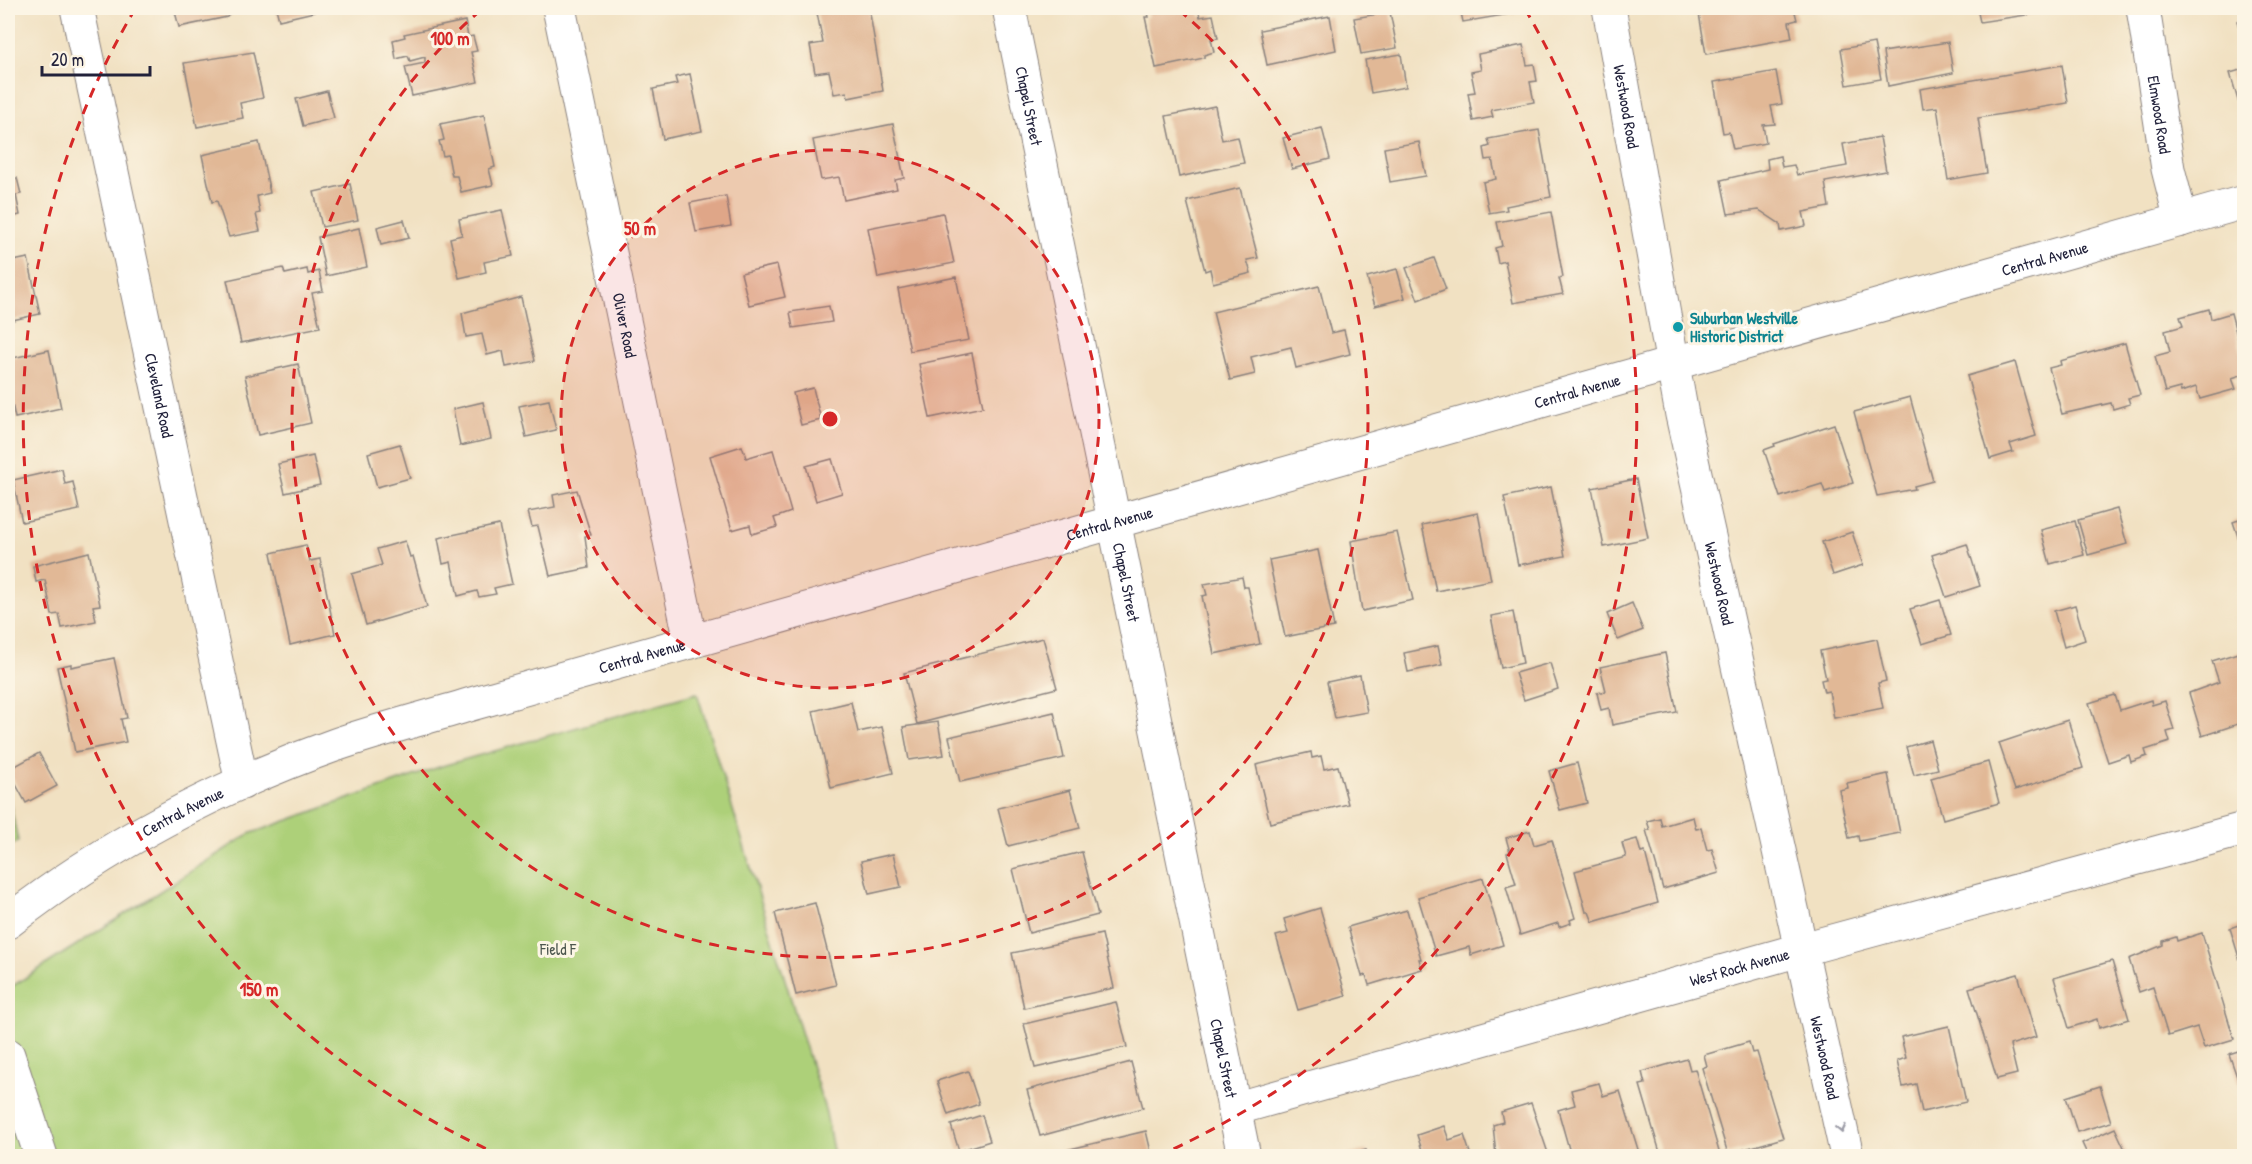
<svg xmlns="http://www.w3.org/2000/svg" width="2252" height="1164" viewBox="0 0 2252 1164" font-family="'Patrick Hand',sans-serif">
  <style>
    .green { fill: #add079; stroke: #68795a; stroke-width: 1.5 }
    .building { fill: #e1b896 }
    .lines { fill: none; stroke-linecap: round; stroke-linejoin: round }
    .minor-casing { stroke: #8a827e; stroke-width: 35 }
    .minor { stroke: #fff; stroke-width: 33 }
    .oneway { stroke: #9c9ca7 }
    .ring { fill: none; stroke: #d62828; stroke-width: 3; stroke-dasharray: 10 8 }
    .culture-dot { fill: #0f9aa8; stroke: #fcf5e5; stroke-width: 2 }
    .labels { text-anchor: middle; stroke-width: 6; stroke-linejoin: round; paint-order: stroke }
    .street-label { font-size: 16px; fill: #22223b; stroke: #fcf5e5 }
    .culture-label { font-size: 16px; font-weight: bold; fill: #0d838f; stroke: #fcf5e5; text-anchor: start }
    .park-label { font-size: 16px; fill: #4c564e; stroke: #fcf5e5 }
    .centre { fill: #d62828; stroke: #fcf5e5; stroke-width: 3 }
    .ring-label { font-size: 18px; text-anchor: middle; font-weight: bold; fill: #d62828; stroke: #fcf5e5; stroke-width: 6; stroke-linejoin: round; paint-order: stroke }
  </style>
  <rect width="100%" height="100%" fill="#fcf5e5"/>
  <filter id="ink" filterUnits="userSpaceOnUse"><feTurbulence type="fractalNoise" baseFrequency=".0167" numOctaves="2"/><feDisplacementMap in="SourceGraphic" scale="12" xChannelSelector="R" yChannelSelector="G"/><feConvolveMatrix kernelMatrix="1 2 1 2 8 2 1 2 1" color-interpolation-filters="sRGB"/></filter>
  <filter id="wash" filterUnits="userSpaceOnUse"><feTurbulence type="fractalNoise" baseFrequency=".008" numOctaves="4" result="noise"/><feDisplacementMap in="SourceGraphic" scale="24" xChannelSelector="R" yChannelSelector="G"/><feGaussianBlur stdDeviation="1.35" result="paint"/><feColorMatrix in="noise" values="0 0 0 0 0 0 0 0 0 0 0 0 0 0 0 0 0 1.4 0 .05"/><feComposite in="paint" operator="in"/></filter>
  <g filter="url(#wash)">
    <rect width="100%" height="100%" fill="#f1e1c2"/>
    <g class="green">
      <polygon points="697,693 826,1113 834,1156 8,1156 8,989 249,834 442,766"/>
      <polygon points="8,794 18,841 8,848"/>
    </g>
    <g id="blocks">
      <g class="building">
        <polygon points="174,8 234,8 227,17 179,27"/>
        <polygon points="276,8 313,8 314,12 279,20"/>
        <polygon points="816,8 869,8 883,91 848,98 847,92 834,94 829,71 815,73 810,45 823,43"/>
        <polygon points="1147,8 1198,8 1200,17 1213,15 1218,38 1211,39 1214,52 1204,55 1204,58 1156,68 1145,17 1149,17"/>
        <polygon points="1460,8 1515,8 1516,13 1463,22"/>
        <polygon points="1698,8 1794,8 1797,20 1789,22 1792,38 1706,54"/>
        <polygon points="1977,8 2060,8 2060,10 1980,22"/>
        <polygon points="1390,12 1397,48 1361,54 1354,18"/>
        <polygon points="1330,16 1336,50 1267,65 1260,30"/>
        <polygon points="2244,19 2244,42 2237,21"/>
        <polygon points="465,21 468,37 473,36 477,51 471,52 478,82 412,96 405,67 425,63 425,57 410,61 408,56 396,59 393,40 405,37 404,34"/>
        <polygon points="1948,42 1953,73 1888,86 1883,52"/>
        <polygon points="1874,43 1881,79 1847,85 1841,49"/>
        <polygon points="1523,45 1527,65 1534,64 1537,81 1530,82 1534,102 1491,110 1493,117 1473,121 1468,93 1475,92 1471,72 1481,70 1478,54"/>
        <polygon points="253,52 263,98 240,103 243,118 197,127 184,63"/>
        <polygon points="1401,54 1406,87 1371,93 1365,60"/>
        <polygon points="2062,65 2068,103 1978,118 1987,173 1948,180 1937,107 1923,109 1920,89"/>
        <polygon points="2244,69 2244,103 2239,104 2230,73"/>
        <polygon points="1776,71 1782,104 1771,106 1775,124 1763,125 1766,143 1733,149 1729,132 1723,133 1714,82"/>
        <polygon points="690,74 702,131 663,139 653,89 677,84 675,77"/>
        <polygon points="327,91 334,118 303,126 296,99"/>
        <polygon points="1215,106 1222,140 1238,137 1244,163 1179,177 1166,116"/>
        <polygon points="484,115 495,167 489,169 493,185 461,192 457,176 452,176 448,155 443,156 439,141 444,140 440,124"/>
        <polygon points="893,124 904,178 895,180 897,189 844,200 839,177 821,180 813,140"/>
        <polygon points="1322,128 1330,159 1292,169 1283,138"/>
        <polygon points="1539,130 1551,197 1506,206 1507,210 1489,213 1483,182 1496,179 1492,159 1486,160 1484,148 1490,146 1488,139"/>
        <polygon points="1880,137 1886,171 1825,182 1829,207 1803,212 1806,226 1781,231 1780,224 1759,210 1728,214 1721,180 1768,169 1767,159 1780,156 1782,167 1794,165 1797,175 1847,166 1843,144"/>
        <polygon points="259,142 270,193 257,196 260,213 256,214 260,231 229,237 217,201 212,202 202,155"/>
        <polygon points="1419,142 1426,176 1390,182 1384,148"/>
        <polygon points="9,162 12,180 17,178 21,194 16,195 20,215 8,218"/>
        <polygon points="350,184 358,220 322,227 314,192"/>
        <polygon points="1240,188 1258,258 1247,260 1251,273 1213,283 1210,269 1205,271 1187,201"/>
        <polygon points="726,196 731,226 696,232 690,203"/>
        <polygon points="502,210 513,256 484,262 486,272 459,278 450,238 462,235 459,219"/>
        <polygon points="1551,212 1563,277 1559,278 1563,294 1513,303 1505,261 1498,263 1495,248 1502,246 1497,222"/>
        <polygon points="943,213 954,263 878,278 868,228"/>
        <polygon points="404,220 409,238 381,245 377,227"/>
        <polygon points="359,228 367,267 326,276 318,237"/>
        <polygon points="28,258 40,314 8,321 8,262"/>
        <polygon points="1434,258 1446,289 1418,300 1406,268"/>
        <polygon points="777,265 785,297 749,305 741,273"/>
        <polygon points="283,268 285,274 307,269 308,274 319,271 323,291 312,293 320,327 241,343 227,280"/>
        <polygon points="1397,269 1405,298 1375,306 1367,277"/>
        <polygon points="956,277 969,340 910,351 898,289"/>
        <polygon points="1319,286 1331,333 1344,330 1350,354 1296,368 1291,347 1251,357 1255,374 1230,380 1213,312"/>
        <polygon points="521,297 535,361 506,367 503,351 487,355 482,334 466,337 462,313"/>
        <polygon points="829,306 832,322 793,328 790,312"/>
        <polygon points="2209,309 2211,319 2231,313 2244,362 2244,374 2232,378 2236,389 2200,399 2196,387 2181,392 2180,388 2165,392 2155,356 2170,352 2165,331 2183,326 2180,317"/>
        <polygon points="2125,343 2140,395 2128,398 2130,404 2113,409 2111,403 2062,414 2049,368 2061,365 2060,361"/>
        <polygon points="49,350 61,408 15,418 8,384 8,359"/>
        <polygon points="972,353 983,407 930,418 919,364"/>
        <polygon points="2015,362 2036,436 2010,444 2013,452 1990,459 1967,376"/>
        <polygon points="298,364 311,423 258,435 245,376"/>
        <polygon points="813,388 821,420 801,425 793,393"/>
        <polygon points="1910,397 1933,481 1914,486 1915,489 1877,496 1854,412"/>
        <polygon points="549,400 556,430 526,437 519,406"/>
        <polygon points="483,402 491,439 460,446 453,409"/>
        <polygon points="1834,424 1853,483 1825,492 1822,484 1780,497 1764,450 1775,446 1774,444"/>
        <polygon points="400,444 410,478 377,487 368,453"/>
        <polygon points="742,446 746,458 773,450 791,512 774,518 777,527 752,534 750,525 732,530 710,456"/>
        <polygon points="313,456 320,485 285,493 278,464"/>
        <polygon points="832,459 842,493 816,501 806,466"/>
        <polygon points="62,469 65,484 73,482 79,510 22,522 13,480"/>
        <polygon points="1636,479 1648,538 1604,547 1592,488"/>
        <polygon points="1551,487 1565,556 1518,565 1504,497"/>
        <polygon points="577,490 591,535 585,536 589,568 550,576 538,526 532,527 528,512 555,507 553,495"/>
        <polygon points="2117,509 2127,544 2088,555 2078,520"/>
        <polygon points="1478,513 1491,580 1436,591 1422,525"/>
        <polygon points="2244,518 2244,554 2233,522"/>
        <polygon points="2075,521 2084,555 2050,564 2041,530"/>
        <polygon points="499,525 512,584 494,588 496,594 479,597 477,591 458,596 451,562 443,564 438,538"/>
        <polygon points="1397,532 1413,600 1362,611 1351,541"/>
        <polygon points="1852,532 1863,565 1833,575 1822,542"/>
        <polygon points="405,541 410,557 413,556 427,607 366,625 352,574 382,565 377,549"/>
        <polygon points="1967,544 1980,586 1946,597 1932,555"/>
        <polygon points="306,545 310,561 320,559 335,634 290,645 271,553"/>
        <polygon points="1318,550 1334,627 1285,637 1269,560"/>
        <polygon points="89,552 100,605 93,606 96,621 62,628 59,614 52,615 45,580 36,582 33,566"/>
        <polygon points="1242,577 1244,587 1248,587 1260,644 1214,654 1202,596 1207,595 1204,584"/>
        <polygon points="1940,600 1951,635 1922,644 1910,609"/>
        <polygon points="1632,603 1643,630 1618,640 1607,614"/>
        <polygon points="2075,605 2085,640 2064,647 2054,611"/>
        <polygon points="1513,612 1523,663 1501,668 1491,616"/>
        <polygon points="1043,638 1057,688 917,724 904,673"/>
        <polygon points="1877,639 1886,681 1878,683 1883,708 1834,718 1829,691 1824,692 1821,680 1826,679 1820,651"/>
        <polygon points="1438,646 1442,665 1408,672 1404,653"/>
        <polygon points="2244,651 2244,722 2202,736 2189,693 2219,682 2212,661"/>
        <polygon points="1665,653 1677,712 1612,725 1609,708 1601,710 1597,693 1606,691 1600,667"/>
        <polygon points="114,658 127,718 121,719 126,742 75,752 57,667 71,664 71,667"/>
        <polygon points="1550,663 1558,689 1524,700 1515,673"/>
        <polygon points="1360,675 1367,712 1335,718 1327,682"/>
        <polygon points="2115,695 2120,710 2151,700 2152,705 2165,701 2174,730 2167,732 2170,742 2145,750 2147,756 2131,762 2129,755 2108,762 2089,703"/>
        <polygon points="851,702 858,732 882,727 893,773 831,788 813,711"/>
        <polygon points="1054,712 1064,758 960,782 949,737"/>
        <polygon points="2068,720 2083,768 2015,790 1999,743"/>
        <polygon points="938,722 944,755 909,760 903,727"/>
        <polygon points="1930,740 1938,769 1914,775 1906,747"/>
        <polygon points="1311,752 1312,758 1321,756 1324,769 1338,766 1348,804 1270,823 1256,765"/>
        <polygon points="39,753 57,786 26,803 8,770"/>
        <polygon points="1988,762 1999,803 1943,819 1931,778"/>
        <polygon points="1577,763 1587,803 1560,810 1549,771"/>
        <polygon points="1888,774 1900,833 1859,841 1858,836 1849,838 1839,790 1848,788 1847,783"/>
        <polygon points="1070,790 1080,828 1008,846 998,808"/>
        <polygon points="1693,817 1696,829 1701,828 1707,850 1712,849 1719,873 1663,889 1646,830 1650,830 1647,821 1660,818 1662,826"/>
        <polygon points="1530,831 1534,845 1552,840 1575,918 1570,920 1571,923 1559,927 1558,923 1520,935 1506,887 1516,884 1507,853 1510,852 1506,838"/>
        <polygon points="1637,839 1641,853 1645,852 1658,903 1593,922 1589,912 1586,912 1575,871 1626,857 1622,843"/>
        <polygon points="1082,852 1098,915 1029,933 1013,869"/>
        <polygon points="893,854 901,887 869,894 861,861"/>
        <polygon points="1483,878 1503,945 1471,955 1469,947 1436,956 1418,897"/>
        <polygon points="815,903 836,985 796,995 775,913"/>
        <polygon points="1320,908 1346,996 1298,1010 1276,936 1288,933 1284,919"/>
        <polygon points="1407,910 1421,959 1419,959 1422,969 1369,985 1366,975 1362,976 1348,927"/>
        <polygon points="2244,923 2244,974 2230,928"/>
        <polygon points="2202,933 2234,1039 2204,1048 2197,1027 2168,1036 2153,987 2139,992 2129,959 2163,945 2163,941 2176,937 2177,941"/>
        <polygon points="1102,934 1114,988 1024,1008 1012,953"/>
        <polygon points="2112,961 2129,1019 2099,1028 2097,1019 2069,1028 2054,978"/>
        <polygon points="2018,974 2036,1037 2010,1045 2017,1074 1997,1079 1969,988"/>
        <polygon points="1116,1002 1127,1047 1035,1068 1024,1024"/>
        <polygon points="1949,1026 1966,1102 1922,1112 1916,1084 1903,1087 1897,1061 1906,1058 1901,1037"/>
        <polygon points="1749,1042 1752,1053 1757,1052 1783,1138 1728,1154 1702,1068 1707,1066 1704,1055"/>
        <polygon points="2244,1049 2244,1097 2229,1054"/>
        <polygon points="1687,1059 1690,1070 1695,1069 1720,1155 1661,1156 1640,1085 1645,1084 1642,1072"/>
        <polygon points="1131,1062 1143,1108 1040,1136 1027,1090"/>
        <polygon points="968,1071 979,1104 948,1115 937,1081"/>
        <polygon points="1599,1083 1603,1096 1620,1091 1640,1156 1571,1156 1558,1110 1575,1105 1571,1090"/>
        <polygon points="2100,1086 2111,1122 2077,1132 2066,1097"/>
        <polygon points="1531,1103 1549,1156 1496,1156 1493,1125 1503,1122 1501,1112"/>
        <polygon points="982,1115 990,1141 959,1151 951,1125"/>
        <polygon points="1444,1126 1449,1140 1464,1135 1471,1156 1403,1156 1422,1150 1417,1135"/>
        <polygon points="2115,1128 2128,1156 2088,1156 2082,1143"/>
        <polygon points="1146,1131 1152,1156 1041,1156"/>
        <polygon points="1366,1150 1368,1156 1345,1156"/>
      </g>
    </g>
  </g>
  <g filter="url(#ink)">
    <use href="#blocks" fill-opacity="0" stroke="#8a827e" stroke-width="1.5"/>
    <g class="lines">
      <g class="minor-casing">
        <g id="minor">
          <path id="s1" d="M77 8 242 783"/>
          <path id="s2" d="M559 8 691 642"/>
          <path id="s3" d="M1009 8 1244 1156"/>
          <path id="s4" d="M1609 8 1682 415 1847 1156"/>
          <path id="s5" d="M2143 8 2168 169 2181 220"/>
          <path id="s6" d="M8 922C105 846 219 786 335 745 381 729 429 717 475 703L2244 202"/>
          <polyline points="8,1055 41,1156"/>
          <path id="s7" d="M1234 1109 1803 949 2244 829"/>
        </g>
      </g>
      <use href="#minor" class="minor"/>
    </g>
    <defs><path id="oneway-chevron" d="M-2-3.5L2.5 0L-2 3.5" fill="none" stroke-width="1.6" stroke-linecap="round" stroke-linejoin="round" transform="scale(1.5)"/></defs>
    <use class="oneway" href="#oneway-chevron" transform="translate(1841 1129) rotate(78)"/>
  </g>
  <circle cx="830" cy="419" r="269" fill="#d62828" fill-opacity=".12"/>
  <g class="ring">
    <circle cx="830" cy="419" r="269"/>
    <path d="M1179 10A538 538 0 1 1 481 10"/>
    <path d="M502 1156A807 807 0 0 1 135 9M1525 9A807 807 0 0 1 1158 1156"/>
  </g>
  <circle class="culture-dot" cx="1678" cy="327" r="6"/>
  <g class="labels">
    <g class="street-label">
      <text dy="6" stroke="none"><textPath href="#s3" startOffset="100">Chapel Street</textPath></text>
      <text dy="6" stroke="none"><textPath href="#s4" startOffset="100">Westwood Road</textPath></text>
      <text dy="6" stroke="none"><textPath href="#s5" startOffset="108">Elmwood Road</textPath></text>
      <text dy="6" stroke="none"><textPath href="#s6" startOffset="2151">Central Avenue</textPath></text>
      <text dy="6" stroke="none"><textPath href="#s2" startOffset="324">Oliver Road</textPath></text>
      <text dy="6" stroke="none"><textPath href="#s6" startOffset="1665">Central Avenue</textPath></text>
      <text dy="6" stroke="none"><textPath href="#s1" startOffset="396">Cleveland Road</textPath></text>
      <text dy="6" stroke="none"><textPath href="#s6" startOffset="1179">Central Avenue</textPath></text>
      <text dy="6" stroke="none"><textPath href="#s3" startOffset="586">Chapel Street</textPath></text>
      <text dy="6" stroke="none"><textPath href="#s4" startOffset="586">Westwood Road</textPath></text>
      <text dy="6" stroke="none"><textPath href="#s6" startOffset="693">Central Avenue</textPath></text>
      <text dy="6" stroke="none"><textPath href="#s6" startOffset="207">Central Avenue</textPath></text>
      <text dy="6" stroke="none"><textPath href="#s7" startOffset="525">West Rock Avenue</textPath></text>
      <text dy="6" stroke="none"><textPath href="#s3" startOffset="1072">Chapel Street</textPath></text>
      <text dy="6" stroke="none"><textPath href="#s4" startOffset="1072">Westwood Road</textPath></text>
    </g>
    <g class="culture-label">
      <text x="1690" y="324">Suburban Westville<tspan x="1690" dy="18">Historic District</tspan></text>
    </g>
    <g class="park-label">
      <text x="558" y="955">Field F</text>
    </g>
  </g>
  <circle cx="830" cy="419" r="9" class="centre"/>
  <g class="ring-label">
    <text x="450" y="45">100 m</text>
    <text x="640" y="235">50 m</text>
    <text x="259" y="996">150 m</text>
  </g>
  <rect width="2252" height="1164" fill="none" stroke="#fcf5e5" stroke-width="30"/>
  <path d="M42 66v9h108v-9" fill="none" stroke="#22223b" stroke-width="3"/>
  <text x="51" y="66" font-size="18" fill="#22223b" stroke="#fcf5e5" stroke-width="4.5" paint-order="stroke">20 m</text>
</svg>
